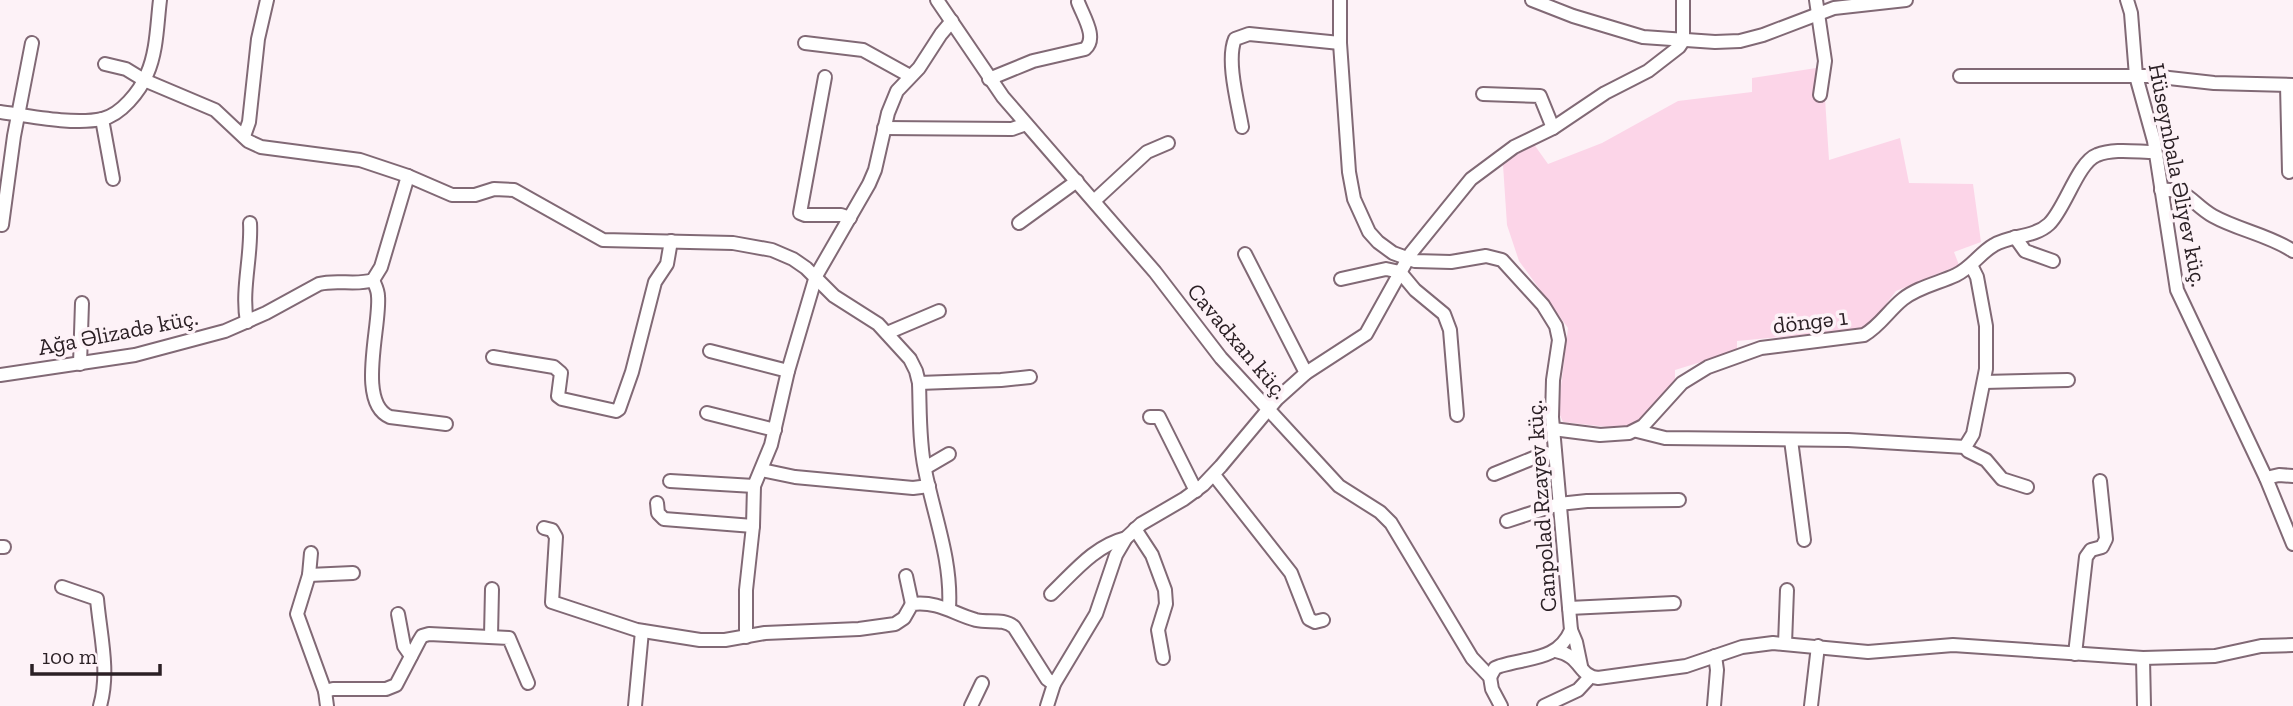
<svg xmlns="http://www.w3.org/2000/svg" width="2293" height="706" viewBox="0 0 2293 706" font-family="'Zilla Slab',serif">
  <style>
    .green { fill: #fcd5e8 }
    .lines { fill: none; stroke-linecap: round; stroke-linejoin: round }
    .minor-casing { stroke: #816975; stroke-width: 16 }
    .minor { stroke: #fff; stroke-width: 12 }
    .labels { text-anchor: middle; stroke-width: 7; stroke-linejoin: round; paint-order: stroke }
    .street-label { font-size: 23px; fill: #2b2025; stroke: #fdf2f7 }
  </style>
  <rect width="100%" height="100%" fill="#fdf2f7"/>
  <polygon class="green" points="1816,68 1825,98 1829,160 1900,138 1909,183 1973,184 1981,242 1954,252 1959,265 1896,291 1874,320 1858,330 1737,341 1737,351 1675,370 1675,382 1637,423 1616,428 1563,422 1558,411 1568,328 1519,261 1507,225 1503,165 1533,143 1548,164 1602,143 1678,101 1752,92 1752,78"/>
  <g class="lines">
    <g class="minor-casing">
      <g id="minor">
        <polyline points="937,0 1003,97 1155,272 1221,358 1339,486 1380,512 1391,523 1472,658 1490,677 1492,689 1501,706"/>
        <path d="M1340 0V43L1349 172 1354 199 1369 232 1378 242 1393 253 1415 261 1451 262 1486 256 1502 260 1543 305 1556 326 1559 340 1553 380 1552 417 1571 630C1558 661 1528 657 1500 666L1495 668 1490 677"/>
        <polyline points="1532,0 1573,16 1643,37 1715,42 1740,41 1763,35 1834,8 1906,0"/>
        <polyline points="1816,0 1825,61 1820,95"/>
        <polyline points="2127,0 2131,13 2136,76 2154,141 2177,290 2266,478 2293,544"/>
        <polyline points="805,43 863,50 910,76"/>
        <path d="M105 64 126 69 144 80 215 110 248 141 261 147 360 160 408 176 452 195H475L494 189 514 190 603 240 733 243 772 250 793 259 806 268 834 296 878 324 910 359 916 371 919 383C920 411 919 441 925 470 934 516 952 560 949 608"/>
        <polyline points="1960,76 2151,76 2214,83 2293,85"/>
        <polyline points="825,77 800,213 805,215 841,215 850,218"/>
        <path d="M989 79 1033 61 1085 49C1098 38 1083 16 1078 2"/>
        <polyline points="2287,85 2289,172"/>
        <polyline points="1483,94 1540,96 1553,128"/>
        <path d="M0 112C29 116 74 125 102 119 121 115 140 91 147 74 157 52 157 24 160 0"/>
        <polyline points="102,119 113,179"/>
        <path d="M1242 127C1238 104 1226 60 1235 39L1249 34 1340 43"/>
        <polyline points="884,128 1012,129 1026,124"/>
        <polyline points="244,136 249,122 258,39 267,0"/>
        <path d="M2161 190C2187 187 2192 204 2213 216 2238 230 2269 235 2293 251"/>
        <polyline points="1094,201 1147,152 1168,143"/>
        <polyline points="1019,223 1077,181"/>
        <polyline points="2,225 14,136 32,43"/>
        <polyline points="2015,237 2025,251 2053,261"/>
        <polyline points="1245,254 1306,373"/>
        <polyline points="1341,279 1386,269 1400,272 1415,290 1444,314 1450,330 1457,415"/>
        <path d="M373 280C375 285 378 290 378 296 381 325 356 403 390 417L446 424"/>
        <path d="M247 322C241 290 252 255 250 223"/>
        <polyline points="887,333 939,311"/>
        <polyline points="710,351 788,371"/>
        <polyline points="493,357 554,367 561,373 558,396 562,399 616,411 619,409 632,372 655,282 667,264 671,241"/>
        <polyline points="80,364 82,303"/>
        <path d="M0 375 135 355 225 331 266 313 319 284C337 279 356 286 373 280L381 267 408 176"/>
        <polyline points="1984,382 2068,380"/>
        <polyline points="919,383 1001,380 1030,377"/>
        <polyline points="707,413 775,430"/>
        <polyline points="1150,417 1159,417 1196,491"/>
        <path d="M1553 429 1600 435 1629 433 1643 426 1682 383 1708 367 1761 348 1864 335C1880 326 1889 310 1903 299 1918 287 1939 283 1956 275 1971 268 1980 253 1994 245 2010 235 2034 238 2049 224 2065 209 2078 162 2097 155 2114 148 2137 152 2155 152"/>
        <polyline points="1637,431 1665,438 1848,440 1965,447 1973,434 1986,369 1986,326 1977,277 1971,265"/>
        <polyline points="1791,440 1804,540"/>
        <polyline points="1965,447 1968,451 1986,460 2002,479 2027,487"/>
        <polyline points="925,468 949,454"/>
        <polyline points="762,470 795,477 913,488 929,486"/>
        <polyline points="1494,474 1536,457 1555,452"/>
        <polyline points="1214,475 1291,573 1309,619 1315,622 1323,620"/>
        <polyline points="2266,478 2279,475 2293,476"/>
        <polyline points="670,481 754,486"/>
        <polyline points="657,503 658,513 664,519 753,526"/>
        <polyline points="1507,521 1559,504 1587,501 1679,500"/>
        <path d="M544 528 552 530 556 537 552 602 637 630 700 640H725L765 633 859 629 895 624 904 618 912 604C940 601 953 614 976 620 989 623 1003 618 1014 627L1047 679 1054 684"/>
        <polyline points="1135,529 1152,555 1165,590 1166,604 1158,630 1163,658"/>
        <polyline points="0,547 4,547"/>
        <polyline points="311,553 309,575 297,614 325,691 327,706"/>
        <polyline points="309,575 353,573"/>
        <polyline points="906,576 912,604"/>
        <path d="M62 587 97 599C100 634 110 671 100 706"/>
        <path d="M1051 594C1074 572 1094 546 1126 538"/>
        <polyline points="1569,608 1674,603"/>
        <polyline points="398,614 404,646 411,656"/>
        <polyline points="1571,630 1576,642 1581,666"/>
        <polyline points="491,636 492,589"/>
        <polyline points="746,637 746,590 753,526 754,486 771,445 788,371 816,276 869,184 875,170 888,113 897,91 919,68 941,34 952,21"/>
        <polyline points="1785,644 1787,590"/>
        <path d="M1556 651C1582 656 1578 676 1598 678L1686 666 1742 647 1773 643 1868 652 1953 645 2143 658 2215 656 2261 646 2293 645"/>
        <polyline points="2075,654 2086,557 2091,550 2102,547 2106,539 2100,481"/>
        <polyline points="2143,658 2144,706"/>
        <polyline points="325,691 333,689 386,689 396,685 419,641 422,636 429,634 509,638 528,683"/>
        <polyline points="635,706 642,631"/>
        <polyline points="971,706 982,683"/>
        <polyline points="1047,706 1054,684 1096,614 1116,555 1126,538 1141,524 1184,499 1203,485 1221,466 1277,399 1306,373 1366,334 1411,253 1471,179 1514,147 1553,128 1605,93 1648,71 1679,47 1683,41 1683,0"/>
        <polyline points="1544,706 1578,690 1590,677"/>
        <polyline points="1714,706 1717,670 1715,656"/>
        <polyline points="1811,706 1818,646"/>
      </g>
    </g>
    <use href="#minor" class="minor"/>
  </g>
  <g class="labels">
    <g class="street-label">
      <text transform="translate(2178 175) rotate(79)" y="8">Hüseynbala Əliyev küç.</text>
      <text transform="translate(1810 321) rotate(-7)" y="8">döngə 1</text>
      <text transform="translate(118 332) rotate(-11)" y="8">Ağa Əlizadə küç.</text>
      <text transform="translate(1238 341) rotate(50)" y="8">Cavadxan küç.</text>
      <text transform="translate(1541 506) rotate(-94)" y="8">Canpolad Rzayev küç.</text>
    </g>
  </g>
  <path d="M32 664v10h128v-10" fill="none" stroke="#2b2025" stroke-width="3.5"/>
  <text x="42" y="664" font-size="21" fill="#2b2025" stroke="#fdf2f7" stroke-width="5" paint-order="stroke">100 m</text>
</svg>
